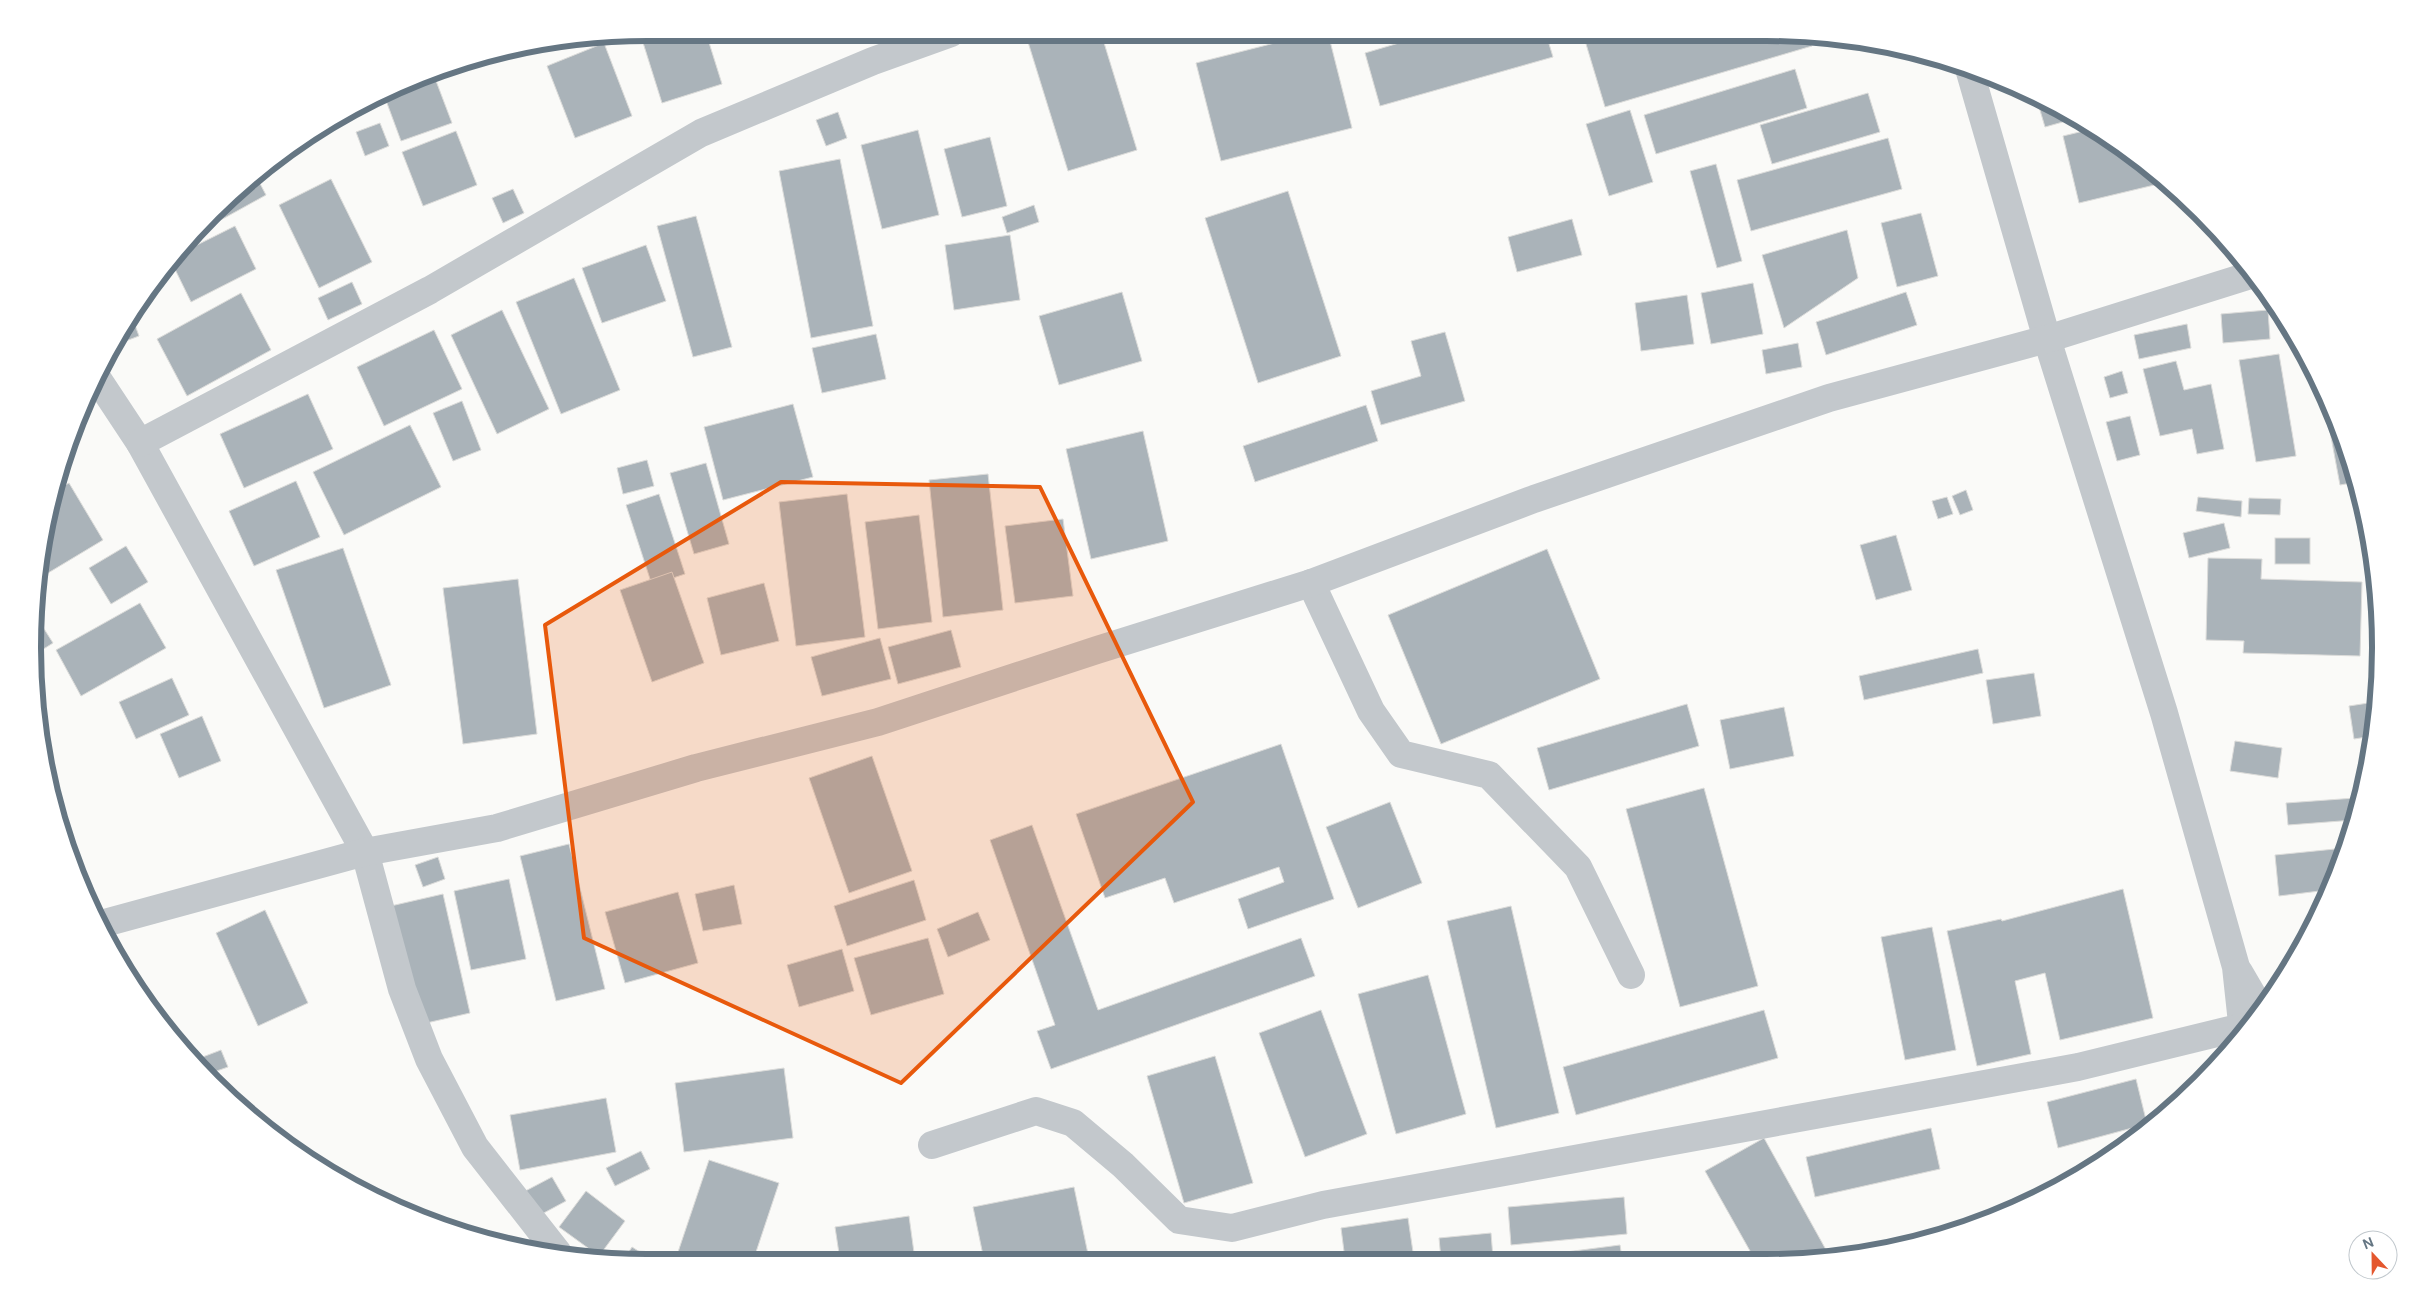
<svg xmlns="http://www.w3.org/2000/svg" width="2413" height="1295" viewBox="0 0 2413 1295" font-family="'DM Sans',sans-serif">
  <style>
    .building { fill: #aab3b9; stroke: #dcdcda }
    .lines { fill: none; stroke-linecap: round; stroke-linejoin: round }
    .minor { stroke: #c3c8cc; stroke-width: 28 }
    .marked { fill: #e8590c; fill-opacity: 0.2; stroke: #e8590c; stroke-width: 4; stroke-linejoin: round }
    .rim { fill: none; stroke: #657683; stroke-width: 6 }
  </style>
  <rect width="100%" height="100%" fill="#fafaf8"/>
  <g class="building">
    <polygon points="640,33 706,33 722,84 662,103"/>
    <polygon points="1057,33 1101,33 1137,150 1068,171 1028,42"/>
    <polygon points="1314,33 1328,33 1352,128 1221,161 1196,63"/>
    <polygon points="1433,33 1546,34 1553,57 1380,106 1365,53"/>
    <polygon points="1583,34 1809,34 1812,46 1605,107"/>
    <polygon points="604,43 632,116 575,138 547,66"/>
    <polygon points="1795,69 1807,108 1656,154 1644,115"/>
    <polygon points="433,73 452,123 401,141 384,95"/>
    <polygon points="1868,93 1880,132 1772,164 1760,125"/>
    <polygon points="2037,100 2073,115 2077,118 2045,127"/>
    <polygon points="1630,110 1653,182 1609,196 1586,124"/>
    <polygon points="838,112 847,138 826,146 816,120"/>
    <polygon points="380,123 389,146 365,156 356,132"/>
    <polygon points="2092,129 2167,182 2079,203 2063,136"/>
    <polygon points="918,130 939,215 882,229 861,145"/>
    <polygon points="456,131 477,185 423,206 402,152"/>
    <polygon points="990,137 1007,206 962,217 944,149"/>
    <polygon points="1888,138 1902,189 1751,231 1737,180"/>
    <polygon points="840,159 873,326 811,338 779,171"/>
    <polygon points="1716,164 1742,261 1717,268 1690,171"/>
    <polygon points="256,176 266,195 199,232 198,230"/>
    <polygon points="331,179 372,262 319,288 279,205"/>
    <polygon points="513,189 524,213 503,223 492,198"/>
    <polygon points="1288,191 1341,356 1258,383 1205,218"/>
    <polygon points="1034,205 1039,222 1007,233 1002,217"/>
    <polygon points="1921,213 1938,276 1897,287 1881,223"/>
    <polygon points="696,216 732,347 693,357 657,226"/>
    <polygon points="1572,219 1582,255 1517,272 1508,237"/>
    <polygon points="235,226 256,269 191,302 171,261 175,256"/>
    <polygon points="1847,230 1858,278 1784,328 1762,255"/>
    <polygon points="1010,235 1020,300 954,310 945,245"/>
    <polygon points="646,245 666,301 602,323 582,268"/>
    <polygon points="574,278 620,390 561,414 516,302"/>
    <polygon points="352,282 362,304 328,320 318,298"/>
    <polygon points="1753,283 1763,334 1711,344 1701,293"/>
    <polygon points="1122,292 1142,361 1059,385 1039,316"/>
    <polygon points="1906,292 1917,325 1826,355 1816,322"/>
    <polygon points="241,293 271,350 187,396 157,339"/>
    <polygon points="1687,295 1694,344 1641,351 1635,303"/>
    <polygon points="502,310 549,409 497,434 451,335"/>
    <polygon points="2268,310 2270,339 2223,343 2221,314"/>
    <polygon points="132,317 139,336 115,345 129,318"/>
    <polygon points="2187,324 2191,348 2139,359 2134,335"/>
    <polygon points="434,330 462,389 384,426 357,367"/>
    <polygon points="1445,332 1465,401 1381,425 1371,391 1421,376 1411,341"/>
    <polygon points="876,334 886,379 822,393 812,348"/>
    <polygon points="1798,343 1802,367 1766,374 1762,350"/>
    <polygon points="2279,354 2296,456 2256,462 2239,360"/>
    <polygon points="2176,361 2184,390 2211,384 2224,449 2197,454 2192,429 2160,436 2143,369"/>
    <polygon points="2122,371 2128,393 2110,398 2104,377"/>
    <polygon points="308,394 333,449 244,488 220,434"/>
    <polygon points="462,401 481,450 453,461 433,413"/>
    <polygon points="793,404 813,477 723,500 704,427"/>
    <polygon points="1366,405 1378,441 1255,482 1243,446"/>
    <polygon points="2130,416 2140,455 2117,461 2106,422"/>
    <polygon points="410,425 441,487 344,535 313,472"/>
    <polygon points="2336,425 2357,482 2340,485 2329,426"/>
    <polygon points="1143,431 1168,541 1091,559 1066,449"/>
    <polygon points="647,460 654,486 623,494 617,468"/>
    <polygon points="706,463 729,544 694,554 670,473"/>
    <polygon points="988,474 1003,610 943,617 929,480"/>
    <polygon points="296,481 320,537 254,566 229,511"/>
    <polygon points="69,483 103,540 38,579 53,492"/>
    <polygon points="1966,490 1973,510 1960,515 1952,496"/>
    <polygon points="659,494 685,574 652,585 626,505"/>
    <polygon points="847,494 865,637 796,646 779,502"/>
    <polygon points="1947,497 1953,514 1938,519 1932,501"/>
    <polygon points="2198,497 2242,501 2241,517 2196,511"/>
    <polygon points="2249,498 2281,499 2280,515 2248,514"/>
    <polygon points="919,515 932,622 878,629 865,522"/>
    <polygon points="1063,519 1073,596 1015,603 1005,526"/>
    <polygon points="2224,523 2230,548 2189,558 2183,533"/>
    <polygon points="1896,535 1912,590 1876,600 1860,545"/>
    <rect x="2275" y="538" width="35" height="26"/>
    <polygon points="126,546 148,582 111,604 89,568"/>
    <polygon points="343,548 391,685 324,708 276,570"/>
    <polygon points="1547,549 1600,679 1441,744 1388,615"/>
    <polygon points="2208,558 2262,559 2261,579 2362,582 2360,656 2243,653 2244,641 2206,640"/>
    <polygon points="672,572 704,663 652,682 620,590"/>
    <polygon points="518,579 537,734 463,744 443,588"/>
    <polygon points="764,583 779,641 721,655 707,598"/>
    <polygon points="2374,584 2379,607 2378,642 2371,642"/>
    <polygon points="140,603 166,648 81,696 56,650"/>
    <polygon points="34,613 53,643 34,655"/>
    <polygon points="951,630 961,667 898,684 888,647"/>
    <polygon points="880,638 891,679 822,696 811,657"/>
    <polygon points="1978,649 1983,673 1864,700 1859,676"/>
    <polygon points="2034,673 2041,716 1993,724 1986,680"/>
    <polygon points="172,678 189,715 136,739 119,702"/>
    <polygon points="2375,702 2373,736 2354,739 2349,706"/>
    <polygon points="1687,704 1699,746 1549,790 1537,748"/>
    <polygon points="1784,707 1794,756 1730,769 1720,720"/>
    <polygon points="202,716 221,761 179,778 160,734"/>
    <polygon points="2235,741 2282,748 2278,778 2230,771"/>
    <polygon points="1281,744 1334,899 1248,929 1238,899 1284,882 1279,867 1174,903 1165,878 1105,898 1076,814"/>
    <polygon points="872,756 912,871 849,893 809,778"/>
    <polygon points="1704,788 1758,986 1680,1007 1626,809"/>
    <polygon points="2355,798 2354,820 2288,825 2286,803"/>
    <polygon points="1390,802 1422,883 1358,908 1326,827"/>
    <polygon points="1032,825 1098,1010 1301,938 1315,976 1051,1069 1037,1031 1055,1025 990,840"/>
    <polygon points="569,844 605,989 556,1001 520,856"/>
    <polygon points="2335,849 2337,869 2328,890 2279,896 2275,855"/>
    <polygon points="438,857 445,879 423,887 415,865"/>
    <polygon points="509,879 526,959 471,970 454,891"/>
    <polygon points="914,880 926,920 847,946 834,906"/>
    <polygon points="734,885 742,924 703,931 695,894"/>
    <polygon points="2123,889 2153,1018 2060,1040 2045,973 2015,981 2031,1054 1977,1066 1947,931 2001,919 2002,921"/>
    <polygon points="678,892 698,963 625,983 605,912"/>
    <polygon points="443,894 470,1013 409,1027 382,908"/>
    <polygon points="1511,906 1559,1113 1496,1128 1447,921"/>
    <polygon points="265,910 308,1003 258,1026 216,933"/>
    <polygon points="978,912 990,940 948,957 937,929"/>
    <polygon points="1932,927 1956,1050 1905,1060 1881,937"/>
    <polygon points="928,938 944,994 871,1015 854,958"/>
    <polygon points="842,949 854,991 799,1007 787,965"/>
    <polygon points="135,969 143,998 126,971"/>
    <polygon points="1428,975 1466,1114 1396,1134 1358,994"/>
    <polygon points="1321,1010 1367,1134 1305,1157 1259,1033"/>
    <polygon points="1764,1010 1778,1058 1576,1115 1563,1067"/>
    <polygon points="221,1050 228,1067 208,1074 200,1058"/>
    <polygon points="1215,1056 1253,1183 1184,1203 1147,1076"/>
    <polygon points="784,1068 793,1138 684,1152 675,1083"/>
    <polygon points="2136,1079 2147,1124 2058,1148 2047,1102"/>
    <polygon points="606,1098 616,1152 520,1170 510,1115"/>
    <polygon points="1931,1128 1940,1169 1815,1197 1806,1157"/>
    <polygon points="1764,1138 1830,1257 1754,1258 1705,1171"/>
    <polygon points="641,1151 650,1169 615,1186 606,1168"/>
    <polygon points="709,1160 779,1183 753,1261 675,1261"/>
    <polygon points="552,1177 566,1201 527,1222 514,1197"/>
    <polygon points="1074,1187 1088,1254 1058,1260 984,1260 973,1207"/>
    <polygon points="586,1191 625,1221 599,1256 559,1227"/>
    <polygon points="1624,1197 1627,1234 1511,1245 1508,1207"/>
    <polygon points="909,1216 915,1260 840,1260 835,1227"/>
    <polygon points="1408,1218 1414,1259 1345,1259 1341,1228"/>
    <polygon points="1491,1233 1493,1258 1441,1259 1439,1238"/>
    <polygon points="1620,1245 1622,1258 1528,1258 1527,1257"/>
    <polygon points="632,1247 654,1261 623,1261"/>
  </g>
  <g class="lines">
    <g class="minor">
      <polyline points="1970,72 2047,339 2164,713 2236,967 2243,1032"/>
      <polyline points="97,378 140,443 365,852 402,989 429,1059 475,1147 558,1253"/>
      <polyline points="140,443 430,290 701,133 873,61 951,33"/>
      <polyline points="1311,583 1371,711 1401,754 1489,775 1578,867 1631,975"/>
      <polyline points="101,924 365,852 497,828 696,768 878,722 1097,650 1311,583 1534,499 1829,398 2047,339 2254,274"/>
      <polyline points="2239,972 2260,1008"/>
      <polyline points="932,1145 1036,1111 1073,1123 1123,1165 1179,1220 1232,1228 1323,1205 2078,1067 2242,1027"/>
    </g>
  </g>
  <path class="marked" d="M781 482 1040 487 1193 802 901 1083 584 938 545 625Z"/>
  <path d="M0 0H2413V1295H0ZM647 41H1766A606 606 0 0 1 2372 647V648A606 606 0 0 1 1766 1254H647A606 606 0 0 1 41 648V647A606 606 0 0 1 647 41Z" fill="#fff" fill-rule="evenodd"/>
  <path class="rim" d="M647 41H1766A606 606 0 0 1 2372 647V648A606 606 0 0 1 1766 1254H647A606 606 0 0 1 41 648V647A606 606 0 0 1 647 41Z"/>
  <g transform="translate(2373 1255) rotate(338)"><circle r="24" fill="#ffffff" stroke="#c1c8cd"/>
  <path d="M0-4L9 19L0 12L-9 19Z" fill="#e4572e"/>
  <text y="-8" font-size="14" font-weight="bold" text-anchor="middle" fill="#657683">N</text>
  </g>
</svg>
